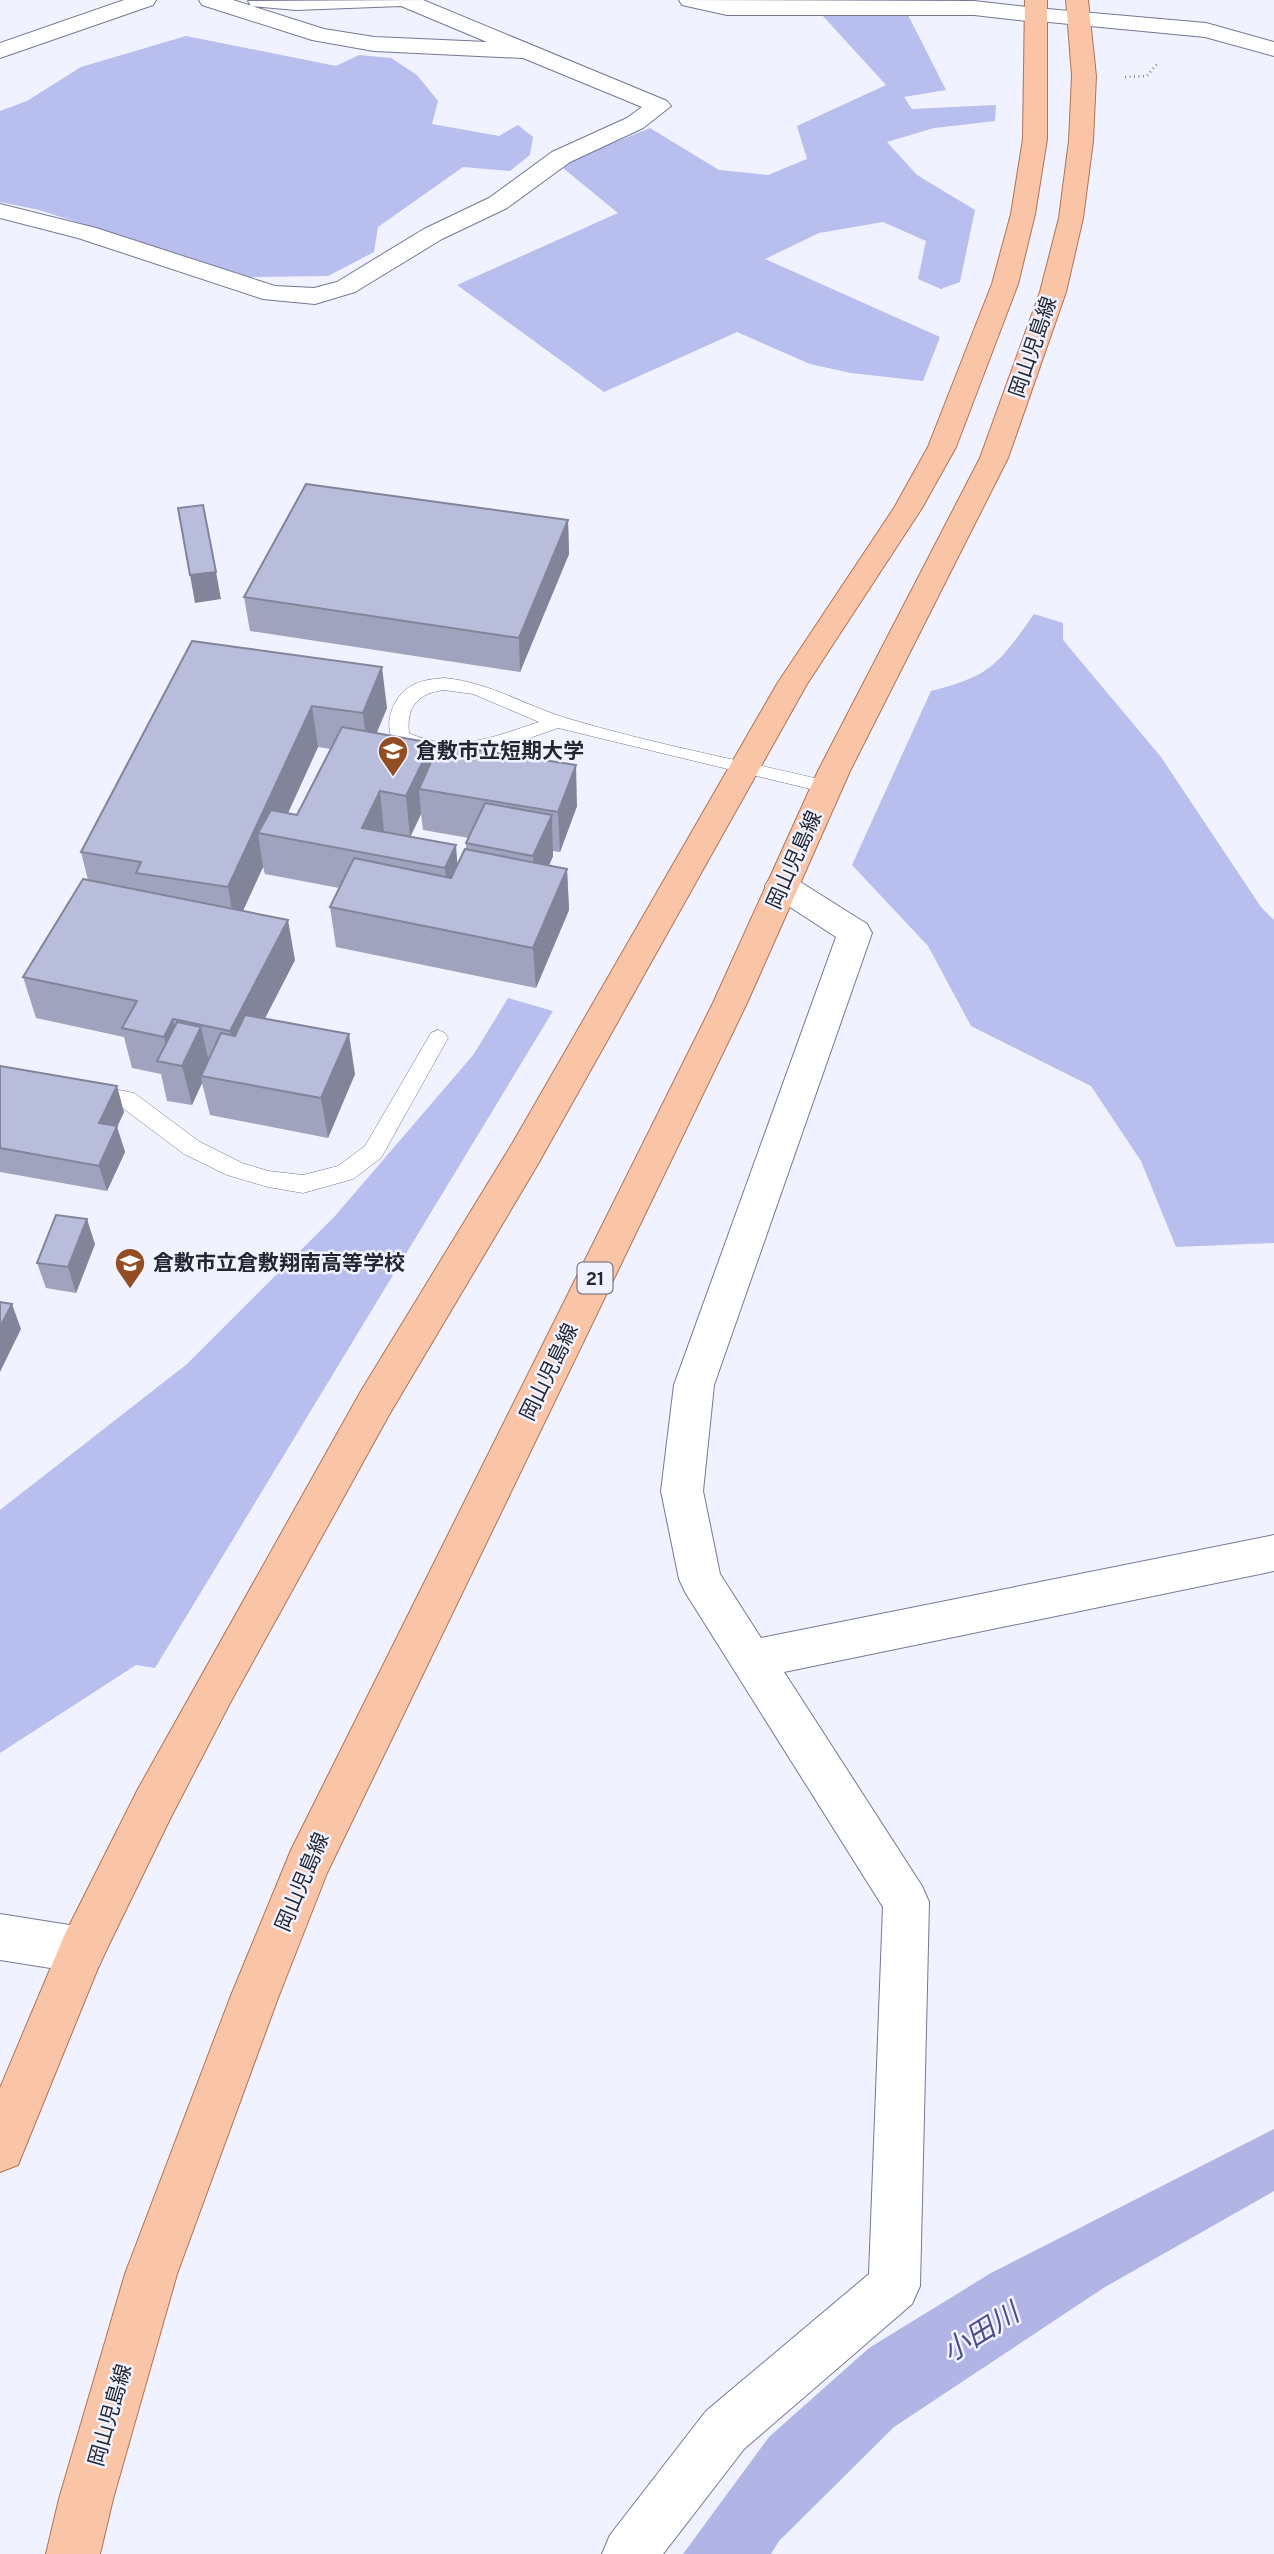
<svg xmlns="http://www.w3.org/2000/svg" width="1274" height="2554" viewBox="0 0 1274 2554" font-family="Overpass,'Noto Sans JP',sans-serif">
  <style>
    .forest { fill: #b8beee }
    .water { fill: #b0b5e5 }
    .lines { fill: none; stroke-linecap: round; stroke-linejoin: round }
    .service-casing { stroke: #747895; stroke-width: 1 }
    .minor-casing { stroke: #747895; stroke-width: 2 }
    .tertiary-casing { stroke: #747895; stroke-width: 2 }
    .primary-casing { stroke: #ad7458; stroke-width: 2 }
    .path { stroke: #868894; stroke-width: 2.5; stroke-dasharray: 1 3.5; stroke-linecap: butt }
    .service { fill: #fff; fill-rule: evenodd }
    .minor { fill: #fff; fill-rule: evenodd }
    .tertiary { fill: #fff; fill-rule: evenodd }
    .primary { fill: #fac5a7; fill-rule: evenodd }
    .wall { fill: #9fa3bd; fill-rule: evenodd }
    .shaded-wall { fill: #82849a }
    .building { fill: #b9bddc; stroke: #82849a; stroke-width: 2 }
    .labels { text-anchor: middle; stroke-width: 5; stroke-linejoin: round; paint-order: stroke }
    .shield { fill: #f0f2ff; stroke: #616370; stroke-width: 2 }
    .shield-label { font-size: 19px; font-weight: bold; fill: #242632 }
    .street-label { font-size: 21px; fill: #242632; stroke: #f0f2ff }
    .poi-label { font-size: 21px; font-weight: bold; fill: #242632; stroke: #f0f2ff; text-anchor: start }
    .near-water-label { font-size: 28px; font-style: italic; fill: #4b4e8a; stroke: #f0f2ff }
  </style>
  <rect width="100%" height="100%" fill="#f0f2ff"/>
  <g class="forest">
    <polygon points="907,13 946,90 904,97 912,109 996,105 995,121 934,128 887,142 917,175 975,210 960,282 941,289 918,279 926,241 883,222 819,233 765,259 940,337 923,381 851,373 810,364 737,332 604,392 457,285 618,213 563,168 568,161 650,128 719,170 768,175 807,159 797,126 886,85 822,15"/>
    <polygon points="186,36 336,66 359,55 391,58 417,75 438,101 432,124 499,136 518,125 533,137 530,155 510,171 463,167 378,227 374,252 328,276 250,277 39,210 0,202 0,111 27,101 81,67"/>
    <path d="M1034 614 1063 623V640L1161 757 1261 907 1274 920V1243L1176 1247 1141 1161 1091 1086 971 1026 928 946 852 865 931 691C992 676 999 663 1034 614Z"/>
    <polygon points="508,998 553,1011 155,1668 136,1665 0,1753 0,1510 187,1364 335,1216 474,1054"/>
  </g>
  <polygon class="water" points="1274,2129 1274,2191 1105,2287 894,2427 779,2541 771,2554 683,2554 769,2437 869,2348 991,2273"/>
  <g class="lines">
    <g class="service-casing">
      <g id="service">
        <path d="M444 678C489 682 524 705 566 718 652 744 740 760 827 781L834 783 837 787 834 791 827 793 558 728 504 747 459 756 420 751 393 740C383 723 394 695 411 686 421 680 433 679 444 678ZM444 690 473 694 539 722C494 737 454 754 409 733 406 706 419 693 444 690Z"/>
        <polygon points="438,1030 445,1033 448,1038 381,1158 353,1179 303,1193 268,1187 227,1175 184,1154 120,1106 81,1098 78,1092 81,1086 89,1084 134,1093 200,1142 242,1163 268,1171 303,1175 338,1166 365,1146 431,1033"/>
      </g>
    </g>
    <g class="minor-casing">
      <g id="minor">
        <polygon points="124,0 156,0 153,5 0,58 0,43"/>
        <polygon points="199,0 233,0 324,29 374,37 487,42 401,6 296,10 251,6 248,1 423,0 667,101 671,106 643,128 570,162 507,208 442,239 355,292 315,304 263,299 78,238 0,218 0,204 96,228 275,286 314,288 337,282 424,229 489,198 552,152 627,118 642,107 523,58 374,51 312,40 202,5"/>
        <polygon points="679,0 974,1 1036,8 1044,10 1047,15 1044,20 1036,22 974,15 727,15 682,5"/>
        <polygon points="782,874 794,878 867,924 872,933 714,1385 703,1491 720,1574 761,1638 1274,1535 1274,1571 784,1672 922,1886 929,1902 920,2286 912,2304 744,2449 663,2554 602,2554 610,2535 706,2411 869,2274 883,1907 685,1592 679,1579 661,1491 674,1385 836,937 770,894 765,886 770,878"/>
        <polygon points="0,1914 82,1927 99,1934 106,1950 99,1966 82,1973 0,1960"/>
      </g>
    </g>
    <g class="tertiary-casing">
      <polygon id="tertiary" points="1036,8 1206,23 1274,42 1274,56 1205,37 1028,20 1025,15 1028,10"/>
    </g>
    <g class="primary-casing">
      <g id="primary">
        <polygon points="1025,0 1047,0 1047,139 1035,214 1018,284 956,447 922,508 807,684 538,1164 389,1415 230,1703 170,1819 100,1963 18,2165 0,2172 0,2088 65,1934 138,1789 361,1391 512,1144 777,684 894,508 928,447 992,284 1011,214 1023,139"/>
        <polygon points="1066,0 1088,0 1096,76 1093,141 1083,218 1066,292 1008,458 850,771 747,1003 327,1873 278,1998 177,2274 113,2499 100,2554 46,2554 59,2499 125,2274 230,1998 291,1850 713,1003 818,771 980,458 1040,292 1059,218 1069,141 1072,76"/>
      </g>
    </g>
    <polyline class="path" points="1125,77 1147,76 1157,64"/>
    <use href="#service" class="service"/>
    <use href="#minor" class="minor"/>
    <use href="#tertiary" class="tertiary"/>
    <use href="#primary" class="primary"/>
  </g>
  <g class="wall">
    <polygon points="568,520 569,554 520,672 250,631 244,597"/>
    <path d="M192 641 387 708 376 733 433 757 577 806 560 852 553 851V856L549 866 567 869 569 910 536 988 336 947 330 907 339 888 265 874 263 867 243 911 295 960 265 1018 355 1074 328 1138 210 1115 202 1083 192 1105 167 1101 161 1074 132 1068 124 1037 36 1018 23 977 88 880 81 852ZM318 747 331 749 297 815 288 813ZM421 814 423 830 469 838 466 843V849L457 864 411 836Z"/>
    <polygon points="0,1066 124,1112 117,1127 125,1152 107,1191 0,1172"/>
    <polygon points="95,1244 76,1293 46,1288 37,1263"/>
  </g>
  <g class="shaded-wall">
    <polygon points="568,520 569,554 520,672 519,638"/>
    <polygon points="216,572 221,599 195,603 190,575"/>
    <polygon points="382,667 387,708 368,754 363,713"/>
    <polygon points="312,706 318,747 277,837 258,833 263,867 235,928 228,887"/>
    <polygon points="432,743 436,784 419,789 421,814 410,837 406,796"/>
    <polygon points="576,765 577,806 560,852 558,812"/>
    <polygon points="380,791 384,832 362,828"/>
    <polygon points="552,815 553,856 535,897 533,856"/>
    <polygon points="456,845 459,885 449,908 445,868"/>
    <polygon points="567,869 569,910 536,988 533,948"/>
    <polygon points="288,920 295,960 238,1071 230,1031"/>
    <polygon points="173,1019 182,1059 170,1064 164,1037"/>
    <polygon points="201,1027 210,1067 201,1076 202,1083 192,1105 182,1066"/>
    <polygon points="349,1034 355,1074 328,1138 321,1098"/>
    <polygon points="117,1086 124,1112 117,1127 125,1152 107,1191 99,1166 99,1123"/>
    <polygon points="87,1219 95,1244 76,1293 68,1267"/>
    <polygon points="12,1304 21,1329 0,1372 0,1327"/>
  </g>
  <g class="building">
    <polygon points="306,484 568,520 519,638 244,597"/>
    <polygon points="203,505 216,572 190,575 178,508"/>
    <polygon points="192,641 382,667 363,713 312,706 228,887 136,873 141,862 81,852"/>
    <polygon points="342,727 432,743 406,796 380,791 362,828 456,845 445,868 258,833 271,810 297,815"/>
    <polygon points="439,744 576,765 558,812 419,789"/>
    <polygon points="485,803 552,815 533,856 466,843"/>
    <polygon points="465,849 567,869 533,948 330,907 354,858 451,878"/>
    <polygon points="83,879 288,920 230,1031 173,1019 164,1037 122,1028 137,1001 23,977"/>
    <polygon points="245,1015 349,1034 321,1098 201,1076 221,1033 235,1036"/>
    <polygon points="177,1022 201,1027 182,1066 157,1061"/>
    <polygon points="0,1066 117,1086 99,1123 117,1126 99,1166 0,1148"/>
    <polygon points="56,1215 87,1219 68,1267 37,1263"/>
    <polygon points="0,1302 12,1304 0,1327"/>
  </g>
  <defs>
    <g id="university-pin" transform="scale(1.575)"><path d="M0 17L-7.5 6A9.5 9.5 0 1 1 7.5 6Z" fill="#924d23" stroke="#f0f2ff"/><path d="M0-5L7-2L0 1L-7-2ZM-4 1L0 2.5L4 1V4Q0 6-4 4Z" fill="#fff"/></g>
    <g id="school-pin" transform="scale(1.575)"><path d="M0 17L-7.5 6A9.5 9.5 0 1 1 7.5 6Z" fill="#924d23" stroke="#f0f2ff"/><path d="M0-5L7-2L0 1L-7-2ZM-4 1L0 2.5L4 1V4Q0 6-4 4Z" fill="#fff"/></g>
  </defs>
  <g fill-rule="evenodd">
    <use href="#university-pin" x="393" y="751"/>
    <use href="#school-pin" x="130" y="1263"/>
  </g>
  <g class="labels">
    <rect class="shield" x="577.5" y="1262.5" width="35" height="31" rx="5"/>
    <g class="shield-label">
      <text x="595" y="1285">21</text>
    </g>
    <g class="street-label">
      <text transform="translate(1033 347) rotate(-71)" y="7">岡山児島線</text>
      <text transform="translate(794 860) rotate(-66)" y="7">岡山児島線</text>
      <text transform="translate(549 1372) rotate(-64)" y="7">岡山児島線</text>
      <text transform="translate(302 1882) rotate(-67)" y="7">岡山児島線</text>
      <text transform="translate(110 2415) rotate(-74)" y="7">岡山児島線</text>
    </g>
    <g class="poi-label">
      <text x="416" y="758">倉敷市立短期大学</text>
      <text x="153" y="1270">倉敷市立倉敷翔南高等学校</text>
    </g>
    <g class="near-water-label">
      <text transform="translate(980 2332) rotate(-32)" y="10">小田川</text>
    </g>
  </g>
</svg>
